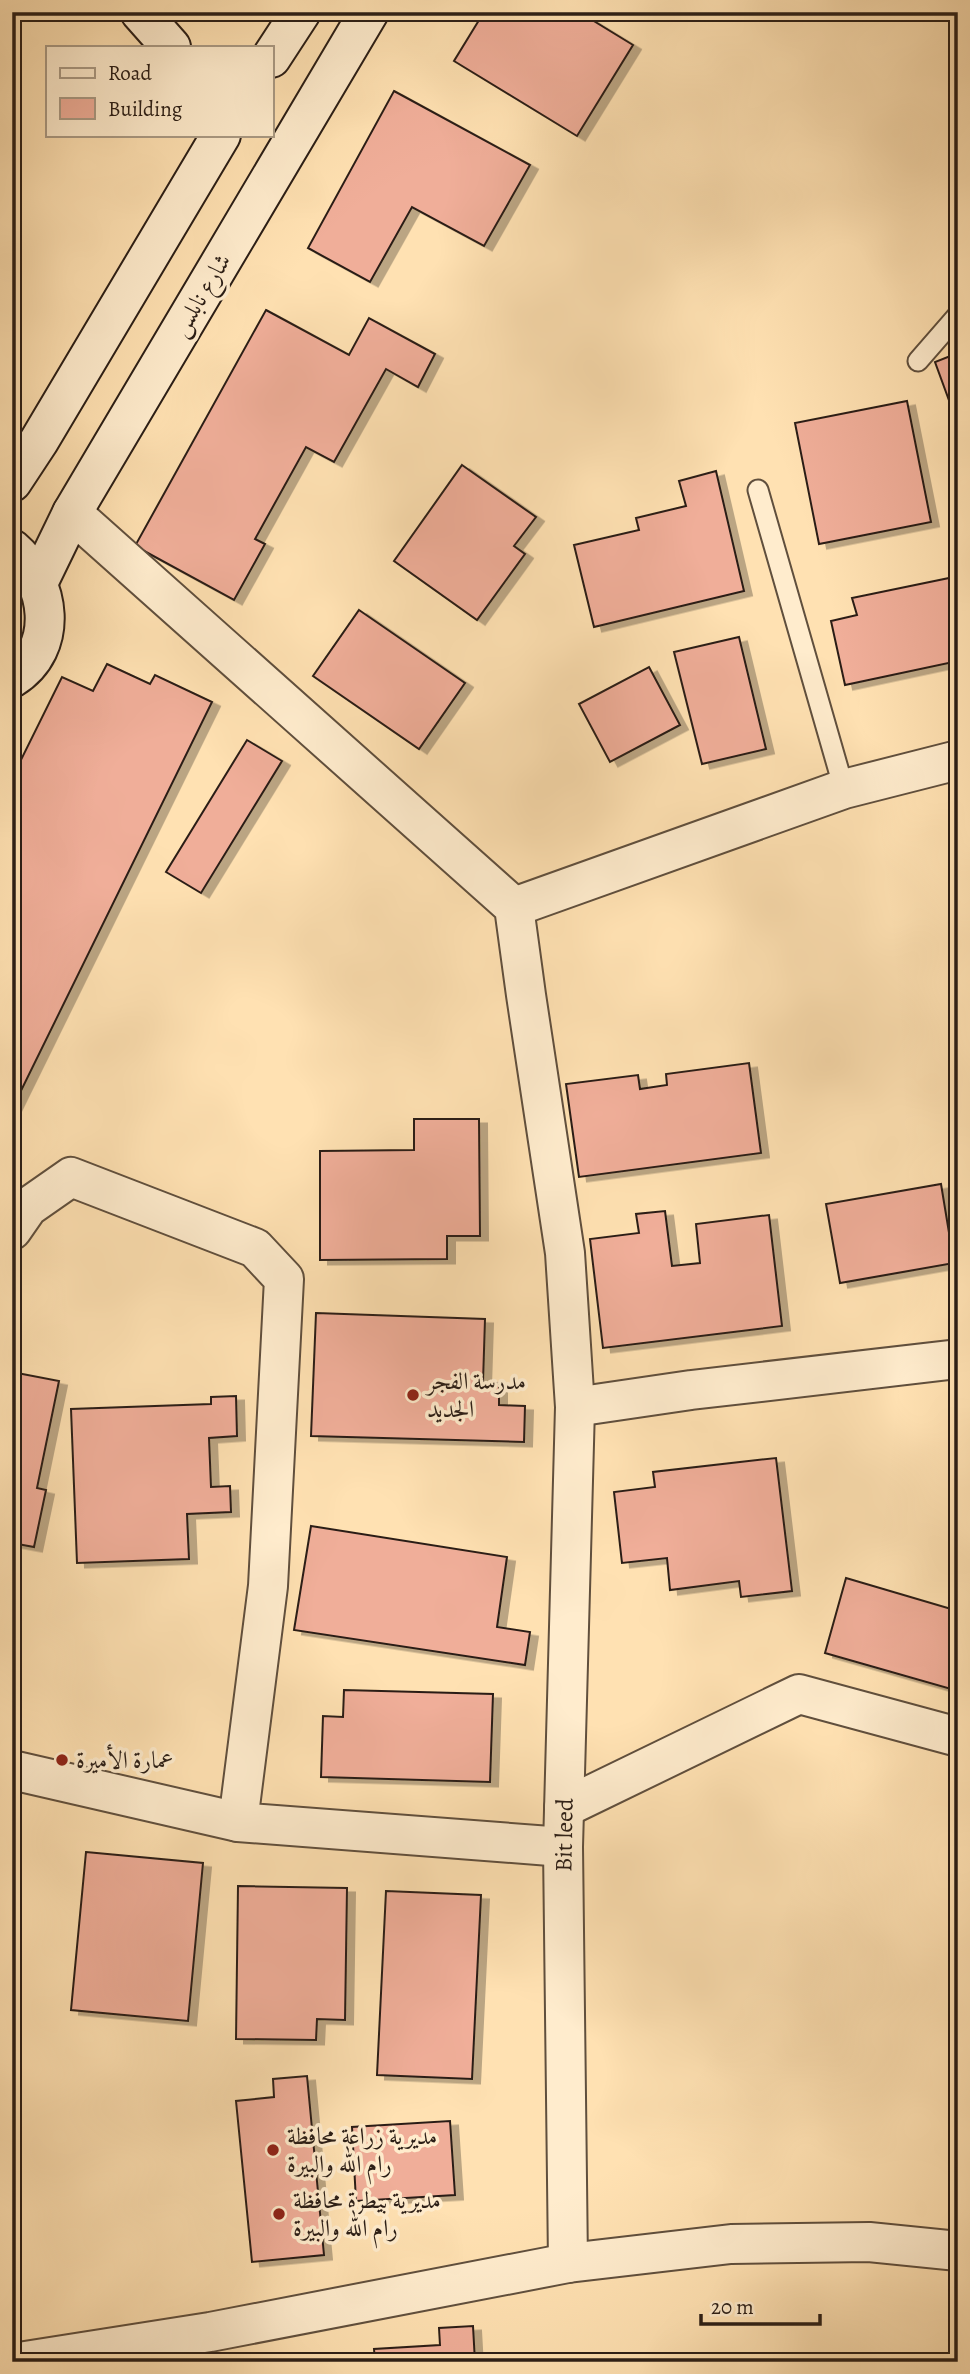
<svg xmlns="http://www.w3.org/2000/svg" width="970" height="2374" viewBox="0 0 970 2374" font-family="Alegreya,Amiri,serif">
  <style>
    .building { fill: #f0ae99; stroke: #2b1e16; stroke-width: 2; filter: url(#shadow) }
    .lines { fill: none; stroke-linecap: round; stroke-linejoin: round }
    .lane-casing { stroke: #604f3d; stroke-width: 23 }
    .street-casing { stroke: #604f3d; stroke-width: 42 }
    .secondary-casing { stroke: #2b1e16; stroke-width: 42 }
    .lane { stroke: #ffeccd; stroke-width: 19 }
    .street { stroke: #ffeccd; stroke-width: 38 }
    .secondary { stroke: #ffeccd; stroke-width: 38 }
    .poi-dot { fill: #8f2418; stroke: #ffeccd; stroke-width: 2.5 }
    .labels { text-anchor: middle; stroke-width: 7; stroke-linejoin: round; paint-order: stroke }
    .street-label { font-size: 24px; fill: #2b1e16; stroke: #ffeccd }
    .poi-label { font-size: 24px; fill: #2b1e16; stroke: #ffeccd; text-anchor: start }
  </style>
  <defs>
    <filter id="shadow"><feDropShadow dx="8" dy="4.5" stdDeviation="0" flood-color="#0004"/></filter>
  </defs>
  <rect width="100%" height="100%" fill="#ffe1b2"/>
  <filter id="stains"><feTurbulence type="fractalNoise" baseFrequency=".00286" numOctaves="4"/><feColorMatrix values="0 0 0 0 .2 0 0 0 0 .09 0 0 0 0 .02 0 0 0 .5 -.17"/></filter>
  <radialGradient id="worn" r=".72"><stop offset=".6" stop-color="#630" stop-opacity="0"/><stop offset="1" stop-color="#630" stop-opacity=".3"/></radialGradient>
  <g class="building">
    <polygon points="484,12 579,12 633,45 577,136 454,61"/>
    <polygon points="394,91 530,165 484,246 412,207 370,282 308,248"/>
    <polygon points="266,310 349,355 369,318 435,354 418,387 386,369 334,462 306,447 255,539 265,544 234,600 135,546"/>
    <polygon points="958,353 958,425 935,362"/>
    <polygon points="907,401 931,522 819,544 795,423"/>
    <polygon points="462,465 536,517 514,546 525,554 477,620 394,561"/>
    <polygon points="716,471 744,591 594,627 574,545 639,530 636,518 686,506 679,481"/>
    <polygon points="954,577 958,594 958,661 845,685 831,621 857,615 852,598"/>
    <polygon points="359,610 465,683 419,749 313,676"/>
    <polygon points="739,637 766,749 702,764 674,652"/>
    <polygon points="107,664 150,684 155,675 212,702 12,1109 12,778 62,677 93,691"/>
    <polygon points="649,667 680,725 610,762 579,704"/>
    <polygon points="247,740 282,761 201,893 166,872"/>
    <polygon points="749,1063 761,1153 579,1177 566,1084 638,1075 640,1089 667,1085 666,1074"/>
    <polygon points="414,1119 479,1119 480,1236 447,1236 447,1259 320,1260 320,1151 414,1150"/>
    <polygon points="941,1184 954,1263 840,1283 826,1204"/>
    <polygon points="665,1211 672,1266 700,1263 696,1224 769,1215 782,1326 603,1348 590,1239 639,1233 636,1214"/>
    <polygon points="316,1313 485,1319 483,1382 499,1383 499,1405 525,1406 524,1442 311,1436"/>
    <polygon points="12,1372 59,1381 37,1488 46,1490 34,1547 12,1543"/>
    <polygon points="236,1396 237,1436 209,1438 211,1487 230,1486 231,1512 187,1514 189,1559 77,1563 71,1409 211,1404 211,1397"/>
    <polygon points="776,1458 792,1591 741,1597 739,1581 670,1590 667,1558 622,1563 614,1492 655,1487 653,1472"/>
    <polygon points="311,1526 507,1557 497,1627 530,1632 525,1665 294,1630"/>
    <polygon points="846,1578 958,1611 958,1691 825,1653"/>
    <polygon points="344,1690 493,1694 490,1782 321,1777 323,1716 343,1717"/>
    <polygon points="86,1852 203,1863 188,2021 71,2010"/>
    <polygon points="238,1886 347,1888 345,2020 317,2019 316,2040 236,2039"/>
    <polygon points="386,1891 481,1895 472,2079 377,2075"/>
    <polygon points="307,2076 324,2255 252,2262 236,2101 274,2097 273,2079"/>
    <polygon points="450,2121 455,2195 356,2201 352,2127"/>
    <polygon points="473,2326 475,2362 375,2362 374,2349 440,2345 439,2328"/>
  </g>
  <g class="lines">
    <g class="lane-casing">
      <g id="lane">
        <polyline points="918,361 958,315"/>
        <polyline points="758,490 844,789"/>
      </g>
    </g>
    <g class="street-casing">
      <g id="street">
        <polyline points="72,513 514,907 526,995 565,1253 575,1407 563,1847 568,2263"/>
        <polyline points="514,907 844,789 958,760"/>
        <polyline points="12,1230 28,1207 71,1177 255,1248 284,1279 268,1586 238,1822 563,1847"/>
        <polyline points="575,1407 691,1390 958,1359"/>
        <polyline points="12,1770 238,1822"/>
        <polyline points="564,1808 799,1694 958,1737"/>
        <polyline points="19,2362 210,2332 568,2263 731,2244 869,2242 958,2251"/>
      </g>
    </g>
    <g class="secondary-casing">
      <g id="secondary">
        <polyline points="140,12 171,47"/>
        <polyline points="271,58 301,12"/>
        <polyline points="12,482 39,441 221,135"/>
        <path d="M12 549C51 582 60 648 12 678"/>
        <polyline points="39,581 72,513 369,12"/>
      </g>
    </g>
    <use href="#lane" class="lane"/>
    <use href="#street" class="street"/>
    <use href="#secondary" class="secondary"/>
  </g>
  <g class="poi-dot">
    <circle cx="413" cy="1395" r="7"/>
    <circle cx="62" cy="1760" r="7"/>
    <circle cx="273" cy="2150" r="7"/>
    <circle cx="279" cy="2214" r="7"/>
  </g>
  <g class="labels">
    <g class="street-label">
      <text transform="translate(201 295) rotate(-59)" y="8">شارع نابلس</text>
      <text transform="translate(564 1835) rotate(-89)" y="8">Bit leed</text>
    </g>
    <g class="poi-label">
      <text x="427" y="1389">مدرسة الفجر<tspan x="427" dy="28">الجديد</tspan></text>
      <text x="76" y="1768">عمارة الأميرة</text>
      <text x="287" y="2144">مديرية زراعة محافظة<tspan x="287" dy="28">رام الله والبيرة</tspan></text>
      <text x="293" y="2208">مديرية بيطرة محافظة<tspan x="293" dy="28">رام الله والبيرة</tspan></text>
    </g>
  </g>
  <rect width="970" height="2374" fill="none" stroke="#ffe1b2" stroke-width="42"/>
  <rect x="14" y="14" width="942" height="2346" fill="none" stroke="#2b1e16" stroke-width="3.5"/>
  <rect x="21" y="21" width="928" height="2332" fill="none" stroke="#2b1e16" stroke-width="2"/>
  <rect x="46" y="46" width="228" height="91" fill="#ffeccd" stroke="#aa9a84" stroke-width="2"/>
  <rect x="60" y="68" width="35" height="10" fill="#ffeccd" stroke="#aa9a84" stroke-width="2"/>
  <text x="108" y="80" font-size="21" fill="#2b1e16">Road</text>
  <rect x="60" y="98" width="35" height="21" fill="#f0ae99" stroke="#aa9a84" stroke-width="2"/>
  <text x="108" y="116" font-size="21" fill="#2b1e16">Building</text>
  <path d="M701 2314v10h119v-10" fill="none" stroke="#2b1e16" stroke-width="3.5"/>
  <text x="711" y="2314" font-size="21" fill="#2b1e16" stroke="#ffeccd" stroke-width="5" paint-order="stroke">20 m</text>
  <rect width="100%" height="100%" filter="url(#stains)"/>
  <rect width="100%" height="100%" fill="url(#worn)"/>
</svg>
